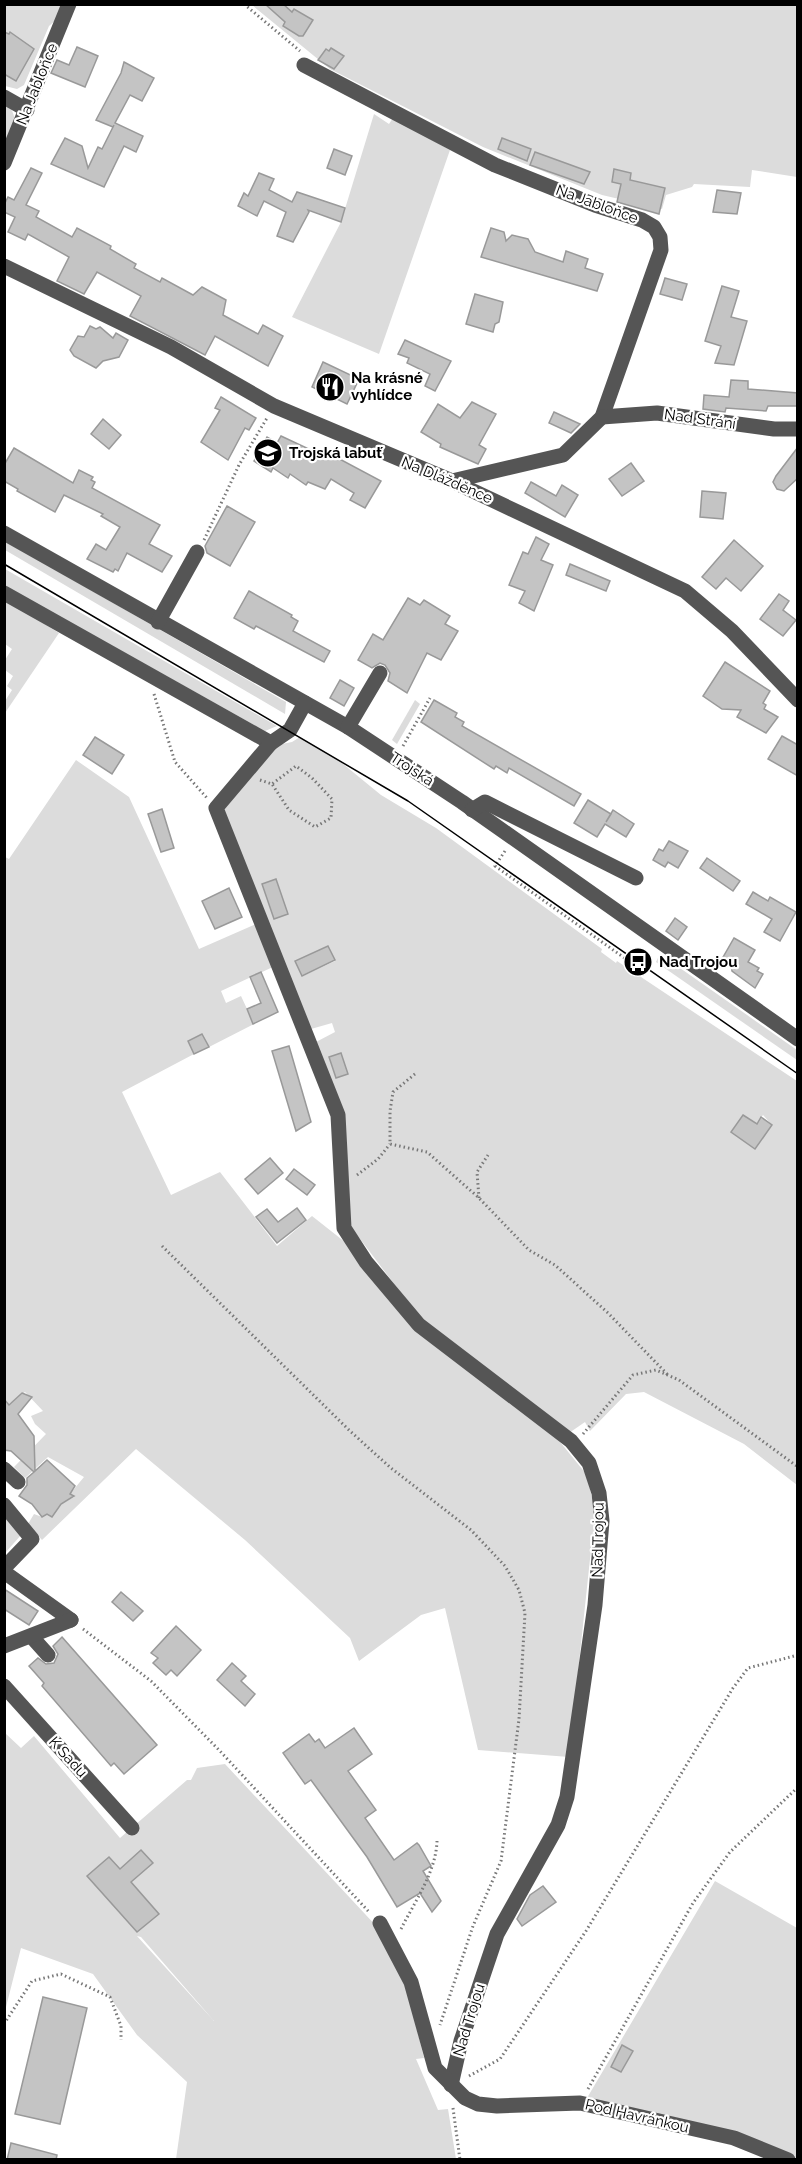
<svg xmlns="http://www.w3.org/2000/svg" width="802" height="2164" viewBox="0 0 802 2164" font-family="Raleway,sans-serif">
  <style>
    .green { fill: #dcdcdc; fill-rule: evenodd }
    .building { fill: #c4c4c4; stroke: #999; stroke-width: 1.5 }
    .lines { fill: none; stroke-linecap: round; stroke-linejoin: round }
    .path { stroke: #777; stroke-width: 3; stroke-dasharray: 1.5 3; stroke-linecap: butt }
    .minor { stroke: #555; stroke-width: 15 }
    .tram { stroke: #000; stroke-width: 1.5 }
    .labels { text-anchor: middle; stroke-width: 4.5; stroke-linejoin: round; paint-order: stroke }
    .street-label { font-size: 15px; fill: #000; stroke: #fff }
    .poi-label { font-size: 15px; font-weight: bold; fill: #000; stroke: #fff; text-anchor: start }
  </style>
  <rect width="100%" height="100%" fill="#fff"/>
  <g class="green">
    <polygon points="5,5 63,5 57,19 49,26 24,85 17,89 5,86 5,74 16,81 34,49 5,32"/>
    <polygon points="252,5 797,5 797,177 752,170 750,187 694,184 692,187 666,195 662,209 602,195 483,147 330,69"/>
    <path d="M5 103C23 117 11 135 5 153Z"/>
    <polygon points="374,114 389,124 393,118 450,150 379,354 292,317 341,222"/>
    <polygon points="5,541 286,702 285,714 5,550"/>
    <polygon points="5,569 277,726 265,731 5,586"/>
    <polygon points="4,599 59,633 5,713 5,701 12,690 7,686 13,676 5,670 5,660 12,649 5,644"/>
    <polygon points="415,700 420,704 397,744 392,740"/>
    <path d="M300 737 337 759 381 795 436 828 602 949 601 952 616 963 617 961 797 1081V1485L744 1444 644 1392 626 1394 590 1431 585 1422 569 1433 423 1322 351 1227 341 1107 316 1042 335 1032 332 1023 311 1029 222 811 277 745 292 742ZM276 880 287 914 274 919 262 884ZM328 946 335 961 303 976 296 962ZM329 1057 348 1074 336 1077ZM743 1115 757 1124 763 1115 772 1125 755 1149 731 1132Z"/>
    <polygon points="76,760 129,797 199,949 258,923 275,966 221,991 226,1003 241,996 254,1024 209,1047 202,1034 188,1041 194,1054 122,1092 171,1195 220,1172 277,1246 312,1216 350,1246 417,1331 556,1437 587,1475 595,1512 569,1757 478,1750 445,1608 421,1615 359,1661 350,1638 245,1540 136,1449 42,1540 28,1524 34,1514 42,1517 47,1514 52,1517 61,1504 74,1497 70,1494 84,1477 48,1457 25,1478 14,1467 46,1434 35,1424 31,1416 43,1411 25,1392 5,1407 5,857 9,859"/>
    <polygon points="660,954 797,1050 797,1060 656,962"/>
    <polygon points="4,1513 22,1534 5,1553 4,1553"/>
    <path d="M5 1733 21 1748 34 1736 120 1838 187 1780H191L197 1768 225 1764 379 1929 406 1985 424 2058 416 2059 438 2110 448 2109 456 2159H176L187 2082 137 2035 93 1974 21 1948 5 2011ZM137 1936 141 1937 214 2021Z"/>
    <path d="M715 1881 797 1928V2159L587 2098ZM622 2046 633 2052 621 2072 611 2067Z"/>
  </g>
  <g class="building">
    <polygon points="265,4 283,4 292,12 294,9 313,20 303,36 299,36 283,26 285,22"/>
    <polygon points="4,32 9,34 10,32 34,49 16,81 4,74"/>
    <polygon points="77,47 98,56 85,87 51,73 57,60 69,65"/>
    <polygon points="331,48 344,56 334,69 318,60 326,49 329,51"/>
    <polygon points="124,62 154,78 142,101 130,95 115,123 143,136 136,152 124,146 104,187 51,164 65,138 82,146 88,168 98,147 102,149 114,125 113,127 96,120 121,73"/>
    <polygon points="502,138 531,149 527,161 498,149"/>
    <polygon points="334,149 352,156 345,175 327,168"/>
    <polygon points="535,152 590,172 584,184 530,165"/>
    <polygon points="31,168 42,173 26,205 39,211 36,217 72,237 77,228 111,246 110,249 136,264 134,268 160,282 162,278 193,295 202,287 226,300 223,315 258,334 263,325 283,336 268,366 215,336 205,355 130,316 141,296 97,272 84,294 57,281 69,257 28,234 25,240 8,232 15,217 4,212 4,205 8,197 14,200"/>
    <polygon points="614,169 631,173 630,180 665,188 659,214 617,202 621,184 612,182"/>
    <polygon points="259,173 274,179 269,190 292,202 297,192 345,208 341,222 308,210 309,212 293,242 277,236 286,212 264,201 257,216 238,206 244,193 248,196"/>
    <polygon points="717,190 741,193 737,214 713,212"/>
    <polygon points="491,228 504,232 506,241 512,235 528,239 535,252 563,262 566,251 588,259 585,268 603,274 597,291 481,257"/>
    <polygon points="665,278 687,284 682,300 660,294"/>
    <polygon points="722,286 739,291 731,317 747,321 734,365 715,363 721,346 705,341"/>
    <polygon points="475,294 503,302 499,322 495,324 493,332 466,324"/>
    <polygon points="90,326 96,329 100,327 113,338 116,333 128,340 119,357 103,361 96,368 74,356 70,350 78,336 84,337"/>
    <polygon points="405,340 451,361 435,391 425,386 430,374 407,363 409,358 398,354"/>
    <polygon points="323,362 359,379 347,404 312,387"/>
    <polygon points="731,380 748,381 748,389 798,393 798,406 768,406 766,411 726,408 725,412 703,409 704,395 729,397"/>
    <polygon points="221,397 256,418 249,430 245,428 228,460 201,442 220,410 215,408"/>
    <polygon points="472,402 496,414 479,445 486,449 478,464 440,447 441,444 421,432 438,404 460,418"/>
    <polygon points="554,412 580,424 571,433 549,423"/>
    <polygon points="103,419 121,435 109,449 91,434"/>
    <polygon points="281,436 315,452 316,449 332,459 334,456 381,481 365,508 350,500 354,493 331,479 325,489 308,482 306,485 290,474 288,478 273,468 271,472 254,461 267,437 277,443"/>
    <polygon points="798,447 798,478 784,491 777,489 773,482 776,476"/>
    <polygon points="14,448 73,483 79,470 93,477 91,480 95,482 92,488 160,525 149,544 172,556 162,572 127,553 118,571 115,569 113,572 87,559 96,544 106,550 120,527 101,516 103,514 64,495 55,512 17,491 18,489 4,481 4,465"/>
    <polygon points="631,463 644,481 622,496 609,479"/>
    <polygon points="531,482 556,496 562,485 578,495 565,517 525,493"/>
    <polygon points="702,491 726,493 723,519 700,517"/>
    <polygon points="227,506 255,522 230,566 207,553 205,546"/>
    <polygon points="536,537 549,544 541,560 553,565 534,611 519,603 525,591 509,585 523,552 528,554"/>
    <polygon points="734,540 763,566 741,591 726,578 716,589 702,577"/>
    <polygon points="570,564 610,581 606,591 566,575"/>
    <polygon points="249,591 292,615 291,617 298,621 293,631 330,651 324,662 256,626 254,629 234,618"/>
    <polygon points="779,594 789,601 783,610 796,620 783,636 760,619"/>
    <polygon points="408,598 420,605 424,600 450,616 445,624 458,631 441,660 427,653 407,693 388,681 390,673 385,665 380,663 372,668 358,660 373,634 383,640"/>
    <polygon points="725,662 770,691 763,703 766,705 764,709 778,717 766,733 737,717 741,710 722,709 703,696"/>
    <polygon points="340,680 354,688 344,706 330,698"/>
    <polygon points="434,700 457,713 455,717 464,722 462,726 581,794 574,806 509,768 507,773 496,766 494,769 421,722"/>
    <polygon points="782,736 798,745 798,776 768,759"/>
    <polygon points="95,737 124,755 112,774 83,755"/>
    <polygon points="588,800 611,814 606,822 613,810 634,824 626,837 605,824 597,837 574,823"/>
    <polygon points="162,809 174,848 161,852 148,814"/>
    <polygon points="669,841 688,851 678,868 668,862 665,867 653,860 659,849 663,851"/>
    <polygon points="707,858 740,881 733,891 700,868"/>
    <polygon points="276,879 288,914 274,919 262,884"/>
    <polygon points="229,888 242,917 215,929 202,901"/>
    <polygon points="753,892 768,901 770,897 796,912 780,941 764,932 772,919 746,904"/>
    <polygon points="675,918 687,927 678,940 666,931"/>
    <polygon points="734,938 755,950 748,962 759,968 757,971 763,974 755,988 732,971 731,964 722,959"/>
    <polygon points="328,946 335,960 302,976 295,961"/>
    <polygon points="261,972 278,1012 253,1024 247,1009 261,1003 250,977"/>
    <polygon points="202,1034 209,1047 194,1054 188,1041"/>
    <polygon points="289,1046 311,1122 296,1131 272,1051"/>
    <polygon points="341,1053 348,1074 336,1078 329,1057"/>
    <polygon points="743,1115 757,1124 761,1117 772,1125 755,1149 731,1132"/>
    <polygon points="270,1158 283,1173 258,1194 245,1179"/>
    <polygon points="294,1169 315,1185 307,1195 286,1179"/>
    <polygon points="297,1208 306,1220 277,1243 256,1217 267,1209 278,1222"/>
    <polygon points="22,1393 32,1397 18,1414 34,1436 35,1471 47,1460 75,1486 70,1494 74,1496 61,1504 52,1517 47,1514 42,1517 32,1504 19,1496 27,1485 27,1478 34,1472 11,1451 4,1450 4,1399 9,1405"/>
    <polygon points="4,1589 38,1611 29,1625 4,1609"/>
    <polygon points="121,1592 143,1611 133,1621 112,1602"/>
    <polygon points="176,1626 201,1650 177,1676 171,1670 166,1675 153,1663 158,1658 151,1653"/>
    <polygon points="62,1637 157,1745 124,1774 114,1763 111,1766 42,1686 44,1683 29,1666 38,1658 46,1664 54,1663 58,1654 53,1646"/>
    <polygon points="232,1663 246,1676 241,1681 255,1694 245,1706 217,1680"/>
    <polygon points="354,1728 372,1754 348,1771 376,1810 365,1818 394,1860 417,1843 419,1845 431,1866 423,1871 441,1901 432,1912 420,1893 397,1907 367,1857 311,1780 305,1784 283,1753 309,1734 315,1742 319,1739 325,1748"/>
    <polygon points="141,1850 153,1863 131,1882 159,1914 137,1932 87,1876 109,1857 120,1869"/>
    <polygon points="543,1886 556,1902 522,1926 517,1919 530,1895"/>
    <polygon points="43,1997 87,2008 60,2124 15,2114"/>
    <polygon points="622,2045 633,2051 621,2072 611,2067"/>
    <polygon points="11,2143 57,2155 56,2160 7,2160"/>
  </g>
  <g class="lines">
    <g class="path">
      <polyline points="244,4 300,51"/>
      <polyline points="204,540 239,465 267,418"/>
      <polyline points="154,694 175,762 207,798"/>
      <polyline points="403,746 430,698"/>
      <polyline points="260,780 272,784 289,810 315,827 331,818 332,799 312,778 296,766 272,784"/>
      <polyline points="505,851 495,866 640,969"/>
      <polyline points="415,1074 393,1092 390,1111 390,1144 427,1152 479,1198 529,1250 555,1265 608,1313 668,1375"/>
      <polyline points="357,1175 378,1159 390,1144"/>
      <polyline points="479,1198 477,1172 488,1155"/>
      <polyline points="162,1246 351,1432 391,1468 471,1530 505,1566 519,1590 525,1613 519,1719 501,1861 473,1926 440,2025"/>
      <polyline points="583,1434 633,1375 656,1370 679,1380 798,1467"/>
      <polyline points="83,1629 151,1681 219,1750 370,1913"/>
      <polyline points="4,1880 6,1880"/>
      <path d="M401 1929C415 1901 436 1872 437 1841"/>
      <polyline points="4,2024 32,1981 61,1974 110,1997 121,2026 121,2040"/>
      <polyline points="469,2076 500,2059 586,1931 733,1688 748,1668 798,1655"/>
      <polyline points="588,2089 693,1903 730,1852 798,1787"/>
      <polyline points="453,2108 460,2160"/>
    </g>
    <g class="minor">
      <polyline points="304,65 495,165 595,205 642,220 654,227 660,237 661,250 602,417 563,455 452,481"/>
      <polyline points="4,97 27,110"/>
      <polyline points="4,163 69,4"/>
      <polyline points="4,266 171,347 274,406 452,481 685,591 732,631 798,700"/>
      <polyline points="602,417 657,413 774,429 798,429"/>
      <polyline points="4,533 348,727 462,802 798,1039"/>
      <polyline points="4,593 271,743"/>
      <polyline points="158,622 197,552"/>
      <polyline points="305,703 290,730 271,743 216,808 338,1115 344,1228 366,1262 419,1325 571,1441 589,1463 599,1493 602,1521 595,1605 567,1797 558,1825 497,1934 461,2041 451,2085"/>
      <polyline points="348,727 380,673"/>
      <polyline points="472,810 485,802 636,878"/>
      <polyline points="4,1469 18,1482"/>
      <polyline points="4,1505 32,1539 4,1568"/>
      <polyline points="4,1572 71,1620"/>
      <polyline points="31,1636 48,1655"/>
      <polyline points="4,1646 71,1620"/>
      <polyline points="4,1686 132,1828"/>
      <polyline points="380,1923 411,1982 435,2068 465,2098 478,2104 497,2106 580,2103 734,2138 788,2160"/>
    </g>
    <polyline class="tram" points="4,564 408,801 798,1074"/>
  </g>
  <defs>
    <g id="restaurant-disc" transform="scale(1.5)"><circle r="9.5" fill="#000" stroke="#fff"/><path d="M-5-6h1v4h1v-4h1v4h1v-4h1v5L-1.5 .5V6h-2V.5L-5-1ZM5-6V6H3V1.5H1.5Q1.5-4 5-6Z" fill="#fff"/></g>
    <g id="school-disc" transform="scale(1.5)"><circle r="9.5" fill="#000" stroke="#fff"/><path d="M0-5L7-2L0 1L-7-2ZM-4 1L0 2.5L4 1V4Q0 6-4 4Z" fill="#fff"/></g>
    <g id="bus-disc" transform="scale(1.5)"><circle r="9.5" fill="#000" stroke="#fff"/><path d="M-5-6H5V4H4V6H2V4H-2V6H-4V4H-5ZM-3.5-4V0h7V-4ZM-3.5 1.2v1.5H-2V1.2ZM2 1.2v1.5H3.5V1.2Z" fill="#fff"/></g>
  </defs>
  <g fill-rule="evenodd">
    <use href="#restaurant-disc" x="330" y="387"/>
    <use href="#school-disc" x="268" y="453"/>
    <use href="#bus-disc" x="638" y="962"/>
  </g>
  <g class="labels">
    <g class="street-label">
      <text transform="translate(37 84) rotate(-68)" y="5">Na Jabloňce</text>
      <text transform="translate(597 204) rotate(20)" y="5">Na Jabloňce</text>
      <text transform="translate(700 419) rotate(8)" y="5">Nad Strání</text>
      <text transform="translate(447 480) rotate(23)" y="5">Na Dlážděnce</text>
      <text transform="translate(412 769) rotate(33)" y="5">Trojská</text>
      <text transform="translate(598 1540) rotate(-89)" y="5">Nad Trojou</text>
      <text transform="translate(68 1757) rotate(48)" y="5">K Sadu</text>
      <text transform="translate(469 2020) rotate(-73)" y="5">Nad Trojou</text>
      <text transform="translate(637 2116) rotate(13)" y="5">Pod Havránkou</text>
    </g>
    <g class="poi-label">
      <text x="351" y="383">Na krásné<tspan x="351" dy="17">vyhlídce</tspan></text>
      <text x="289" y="458">Trojská labuť</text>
      <text x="659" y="967">Nad Trojou</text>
    </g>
  </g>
  <rect width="802" height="2164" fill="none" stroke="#000000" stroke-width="12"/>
</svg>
